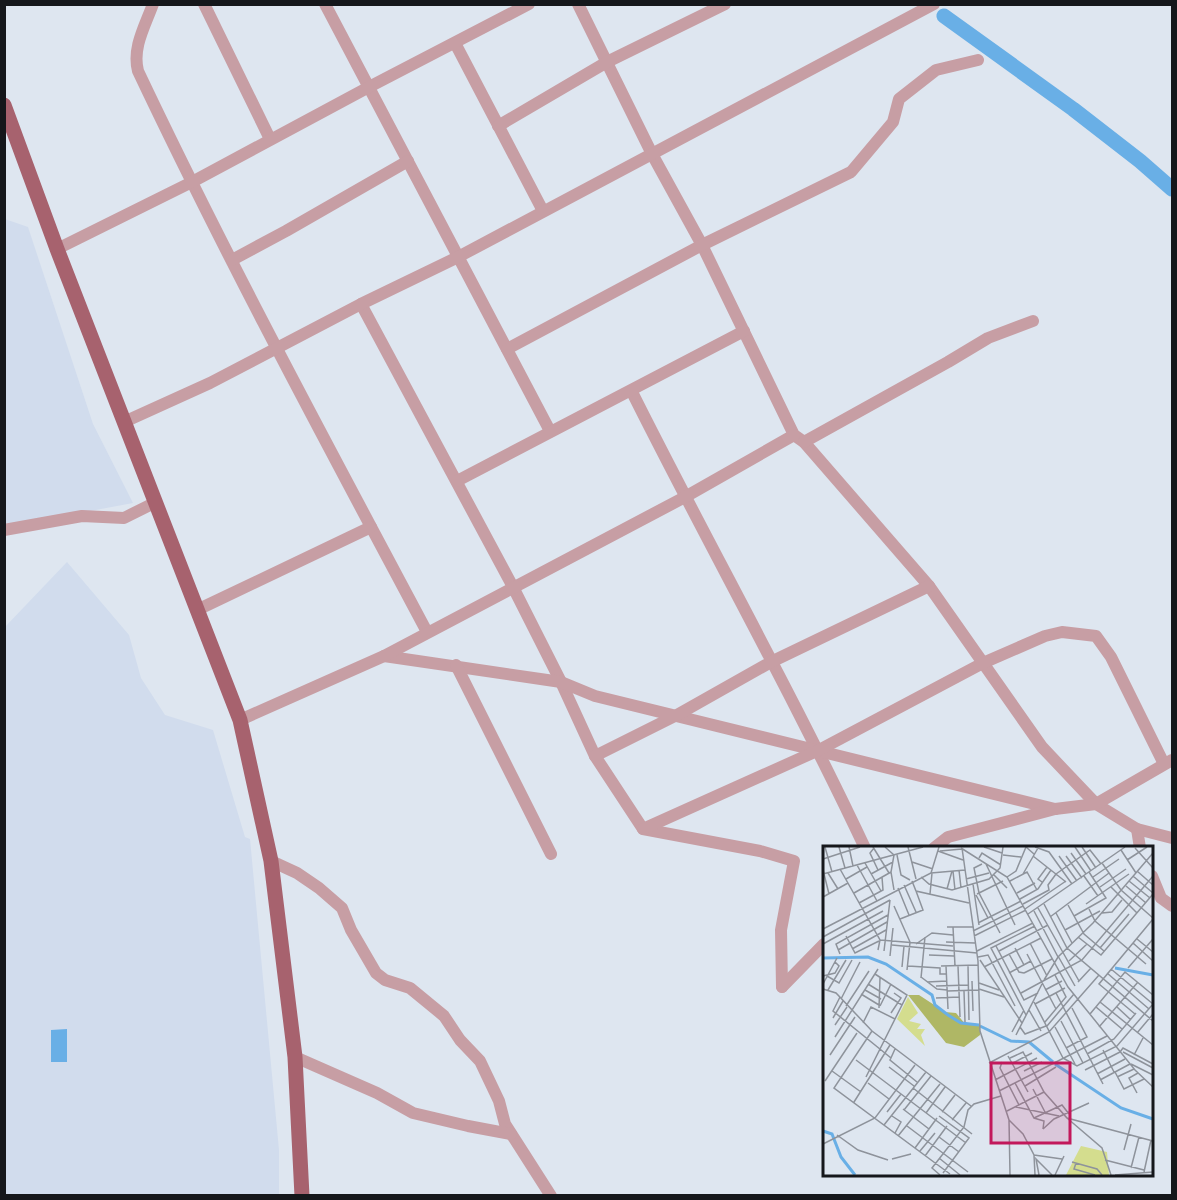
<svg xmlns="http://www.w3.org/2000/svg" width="1177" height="1200" viewBox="0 0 1177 1200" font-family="'Nunito Sans',sans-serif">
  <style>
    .built { fill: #d1dced }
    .water { fill: #69afe6 }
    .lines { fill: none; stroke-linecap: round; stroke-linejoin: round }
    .river { stroke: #69afe6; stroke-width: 15 }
    .minor { stroke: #c79ea4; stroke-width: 12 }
    .major { stroke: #a7626e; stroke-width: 15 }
    .inset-river { fill: none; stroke: #69afe6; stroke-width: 3 }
    .inset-road { fill: none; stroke: #8e939b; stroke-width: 1.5 }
    .view { fill: #c2185b; fill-opacity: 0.15; stroke: #c2185b; stroke-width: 3 }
    .inset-edge { fill: none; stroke: #15171b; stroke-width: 3 }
  </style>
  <rect width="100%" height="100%" fill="#dee6f0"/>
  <g class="built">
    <polygon points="5,219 28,227 93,424 133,503 5,527"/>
    <polygon points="67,562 129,635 141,678 165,715 213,730 245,837 250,839 279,1150 279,1195 5,1195 4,628"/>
  </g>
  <polygon class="water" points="67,1029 67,1062 51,1062 51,1030"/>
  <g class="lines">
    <polyline class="river" points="944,16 1073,109 1140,161 1172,189"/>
    <g class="minor">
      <path d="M153 4C145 26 132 48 138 71 228 261 328 446 427 632"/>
      <polyline points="204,4 270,139"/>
      <polyline points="325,4 550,431"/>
      <polyline points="578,4 652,154 702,245 794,435 804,442 929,586 1042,747 1096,804 1137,829 1172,838"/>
      <polyline points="455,43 543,211"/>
      <polyline points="498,126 607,62 725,4"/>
      <polyline points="57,249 192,182 369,87 529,4"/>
      <polyline points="232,260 286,231 408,161"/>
      <polyline points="361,304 513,587 561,682 595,756 643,829 760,851 794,861 781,930 782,987"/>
      <polyline points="507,349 702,245 851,172 893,122 899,99 936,70 978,60"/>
      <path d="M632 392C708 544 792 693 865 848"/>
      <polyline points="124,422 210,383 361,304 458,257 934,4"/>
      <polyline points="804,442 948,362 988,338 1033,321"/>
      <polyline points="457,481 744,331"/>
      <polyline points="4,530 82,516 124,518 156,502"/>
      <polyline points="197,610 371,527"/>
      <polyline points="384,656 561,682 595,696 1055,809"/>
      <polyline points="456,665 551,854"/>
      <polyline points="240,720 384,656 685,497 794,435"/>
      <polyline points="595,756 677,715 771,662 929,586"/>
      <polyline points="643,829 819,750 983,663 1045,636 1062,632 1096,636 1111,657 1164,764"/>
      <polyline points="1137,829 1140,848"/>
      <polyline points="934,848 948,837 1055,809 1096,804 1172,760"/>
      <polyline points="271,861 297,873 319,888 342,908 351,930 376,973 385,980 410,988 444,1016 460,1040 480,1061 499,1101 505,1124 551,1196"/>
      <polyline points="1152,876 1161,898 1172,906"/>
      <polyline points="782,987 824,944"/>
      <polyline points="295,1057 377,1093 413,1113 468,1126 511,1134"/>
    </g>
    <polyline class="major" points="4,105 57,249 240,720 271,861 295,1057 302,1196"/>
  </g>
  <g transform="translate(823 846)">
    <rect width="330" height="330" fill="#dee6f0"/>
    <path d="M85 151 95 167 86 175 98 178 94 183H102L98 189 102 200 74 173ZM258 300 284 306 286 329H243Z" fill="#d4dd8e"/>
    <path d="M85 149H96L122 166 133 167 143 179H157V189L141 201 123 197Z" fill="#afb765"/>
    <path class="inset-river" d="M0 112 45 111 63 118 109 149 112 159 125 169 138 177 156 179M292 122 330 129M157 180 188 195 206 196 230 216M232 218 298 262 330 273M0 285 9 288 18 311 32 329"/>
    <path class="inset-road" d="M2 1 9 26M16 1 22 22M26 1 30 20M50 1 66 27M62 1 71 9 68 26 71 44M85 1 93 33M161 1 179 7M212 1 226 6 249 38M252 1 268 25M259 1 273 22M51 2 47 7 55 24M138 2 184 31 245 141 312 224 330 241M139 2 155 115 157 185 186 274 187 329M312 2 330 22M298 4 313 27M115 5 140 14M117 5 139 3M248 7 263 28M74 9 78 29 87 34M180 9 198 11M210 10 243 36M236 10 254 35M243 10 259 32M156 12 159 7 178 19M0 13 37 1M304 14 324 1M89 16 110 23M42 17 58 45M279 17 298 44 330 72M159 18 151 22 156 47 177 87M163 18 192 79M34 19 54 55M17 23 57 94 55 104M0 24 6 48M136 24 138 42M130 25 132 44M314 25 330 39M5 27 15 43M108 27 142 24M0 28 100 1M48 28 70 16M200 28 215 2M233 28 267 4 278 18M171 29 184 42M261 30 275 50M310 30 330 47M98 31 106 38 129 44 166 33 177 22 180 1M184 31 193 25 203 1 211 8M270 31 296 13M23 33 44 21M143 33 166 27M89 35 93 45 146 57M187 35 204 26 214 44M306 35 327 52M219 36 215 33 224 21M150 38 156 79M81 39 93 66M303 40 323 57M277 41 303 23M288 41 314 67M75 42 86 69M124 43 129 25M31 47 68 26M194 47 212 37M107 48 109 27M154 48 180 35M153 49 165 72M0 51 25 37M197 53 215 43 228 24M36 57 60 44 59 31M200 58 226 44 225 39 233 28M221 58 244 102 330 175M263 58 306 28M245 59 261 88 281 105M71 60 87 96 84 124M215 62 256 135M202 63 243 35M266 63 272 75 323 118M211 65 235 111M233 67 249 97M279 67 289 66 299 54M205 68 302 1M251 70 283 52 266 26M227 71 286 27M77 73 100 64 93 45M155 77 198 55M124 81H150M130 81 132 120M0 83 108 27 116 1M242 84 277 65M150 85 200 60M23 90 32 107 56 95M151 90 203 64M0 91 67 54M255 91 278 109 330 48M314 93 330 106M57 94 130 100M123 96 152 97M207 97 224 130M310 97 330 115M0 98 60 65M93 98 109 87 130 89M69 99 154 107M173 100 201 154 215 147M192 102 201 119M277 102 306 68M29 103 63 84M15 104 64 76M61 105 67 54M154 105 210 77M176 105 225 79M17 108 13 98 65 69M186 108 196 126 201 127M204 108 233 163M106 109 131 110M67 110 70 82M235 110 252 140M155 111 165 109 192 160M157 114 199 177M246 115 264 98M145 119 146 174M85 120 117 122V128H123M118 120 155 119M123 120 125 163M135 120 137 171M79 121 81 100M161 121 218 92M305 122 330 93M288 123 330 158M186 127 208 115M201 127 229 113M284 127 326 163M0 130 12 127 16 120 12 116M4 130 16 137 29 114M98 131 114 143 124 144M98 132 102 91M221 134 235 111 270 77 330 7M149 135 150 165M104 136 124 135M255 136 268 122M156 137 176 144M0 138 14 112M45 138 79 159M113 140 146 139M0 143 13 147 49 185 148 260M156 143 181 151M5 144 23 114M42 144 58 153M222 144 239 135M124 145 156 144M141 145 142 176M198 147 259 114 330 30M233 147 280 238M38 148 56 159M17 151 10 165 68 212M113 152 136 151M18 153 37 116M211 156 240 212M277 156 330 199M212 158 242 142M23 160 46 125M57 160 68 138M273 161 299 183M294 161 308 174M56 162 57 132M206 164 218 185M68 167 78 152 71 147M267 168 302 126 330 149M312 168 276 138 330 73M203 169 168 102 212 80M10 172 20 155M238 175 260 217M222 176 243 151 232 129M40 177 48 161 72 173M12 179 24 161M224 180 251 148M197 181 202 188 223 180M232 181 252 218M276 181 315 136M49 185 11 242 127 328M189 186 201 164M314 187 330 168M193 189 219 138M12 191 55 123M243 202 264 191 249 162M72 203 67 214 94 236M280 204 291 226M297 206 300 202 330 218M300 206 330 222M264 208 291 193 313 167M7 209 32 171M311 209 320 192M185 210 205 246M187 212 200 206 221 246 244 272 330 295M240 212 254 220 294 200 330 158M33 214 143 297M179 216 177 222 196 259M166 217 226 186 276 129M190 217 209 207M308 218 330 229M66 221 91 240M262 224 297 206M9 225 38 246M201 225 219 216M292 226 301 243 321 233M274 228 302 213M43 231 84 149 52 128M294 231 311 223M172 234 214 212M277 234 307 218M2 235 34 187M45 237 66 253M192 237 211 272 221 275 220 283M202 240 233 221M90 242 149 288M210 243 223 268M176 245 284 190M314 247 306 232 315 227M31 256 67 199M193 261 236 270M80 263 106 283M81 264 108 230M184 265 221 246M64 266 78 248M119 266 132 249M103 267 122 241M69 270 78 276 72 287M116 270 146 292 120 327M211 272 239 259 246 268M244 272 279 302 288 329M129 274 143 257M186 274 200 288 211 309 212 329M61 279 103 226M84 280 145 326M220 283 231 273 266 257M14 289 35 304 65 314M75 290 117 238M116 291 136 306M0 298 52 272 92 219M92 302 114 272M301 304 308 278M97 305 112 287M211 309 239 313M102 310 124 280M116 312 137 329M69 313 88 308M282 314 321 324M249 316 274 323 279 329M253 317 251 323 272 329M308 322 316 291M321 326 328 294M117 329 109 322 141 281 145 264 151 258 178 250M216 329 213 313 229 329M232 329 241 310M292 329 330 326"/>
    <path class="view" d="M168 217H247V297H168Z"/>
    <rect width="330" height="330" class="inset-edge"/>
  </g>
  <rect width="1177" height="1200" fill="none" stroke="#15171b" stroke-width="12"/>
</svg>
